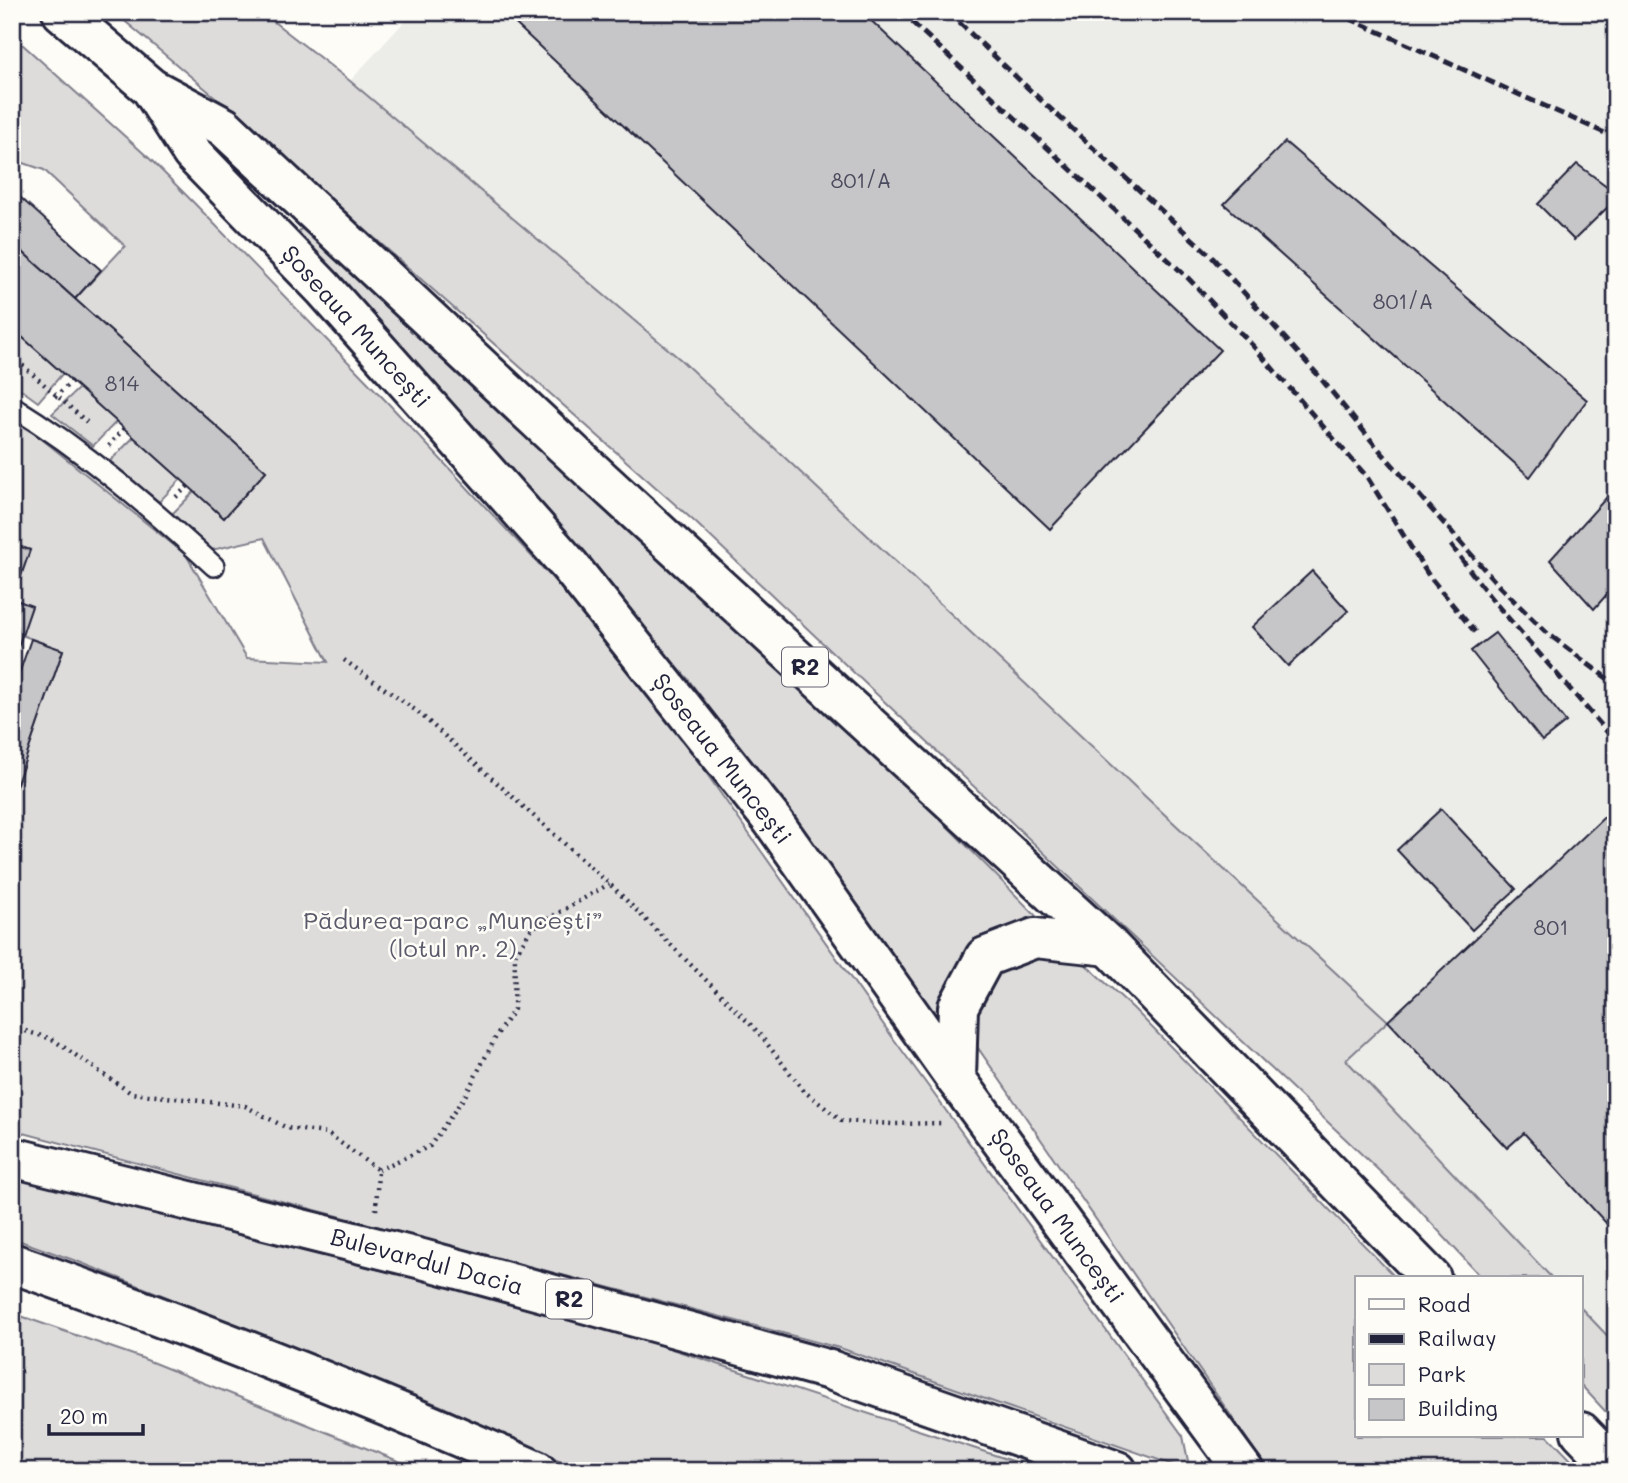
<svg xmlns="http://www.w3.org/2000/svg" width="1628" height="1483" viewBox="0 0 1628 1483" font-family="Mali,sans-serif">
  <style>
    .built { fill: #ecece9 }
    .green { fill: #dddcdb; stroke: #807f8b; stroke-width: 2 }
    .building { fill: #c6c6c8; stroke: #22223b; stroke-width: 2 }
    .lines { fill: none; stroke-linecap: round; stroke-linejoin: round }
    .service-casing { stroke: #22223b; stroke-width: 24 }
    .primary-casing { stroke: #22223b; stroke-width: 44 }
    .path { stroke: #22223b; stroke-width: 4.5; stroke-dasharray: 2 5; stroke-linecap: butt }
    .service { stroke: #fdfcf7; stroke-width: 19 }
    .primary { stroke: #fdfcf7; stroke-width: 38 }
    .rail { stroke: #22223b; stroke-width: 5; stroke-dasharray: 10 5; stroke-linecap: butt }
    .labels { text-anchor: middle; stroke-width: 5; stroke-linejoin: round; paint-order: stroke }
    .number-label { font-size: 21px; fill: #4b4b5e }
    .shield { fill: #fdfcf7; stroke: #646373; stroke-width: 2 }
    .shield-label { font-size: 23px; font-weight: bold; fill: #22223b }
    .street-label { font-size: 24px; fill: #22223b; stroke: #fdfcf7 }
    .park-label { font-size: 24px; fill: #5a5a6b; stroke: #fdfcf7 }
  </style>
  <rect width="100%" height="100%" fill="#fdfcf7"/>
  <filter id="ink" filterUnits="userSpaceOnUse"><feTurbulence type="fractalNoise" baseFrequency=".0143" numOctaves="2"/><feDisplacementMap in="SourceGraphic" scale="14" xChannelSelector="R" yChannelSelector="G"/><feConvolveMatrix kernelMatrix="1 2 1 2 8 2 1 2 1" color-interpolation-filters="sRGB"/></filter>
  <g filter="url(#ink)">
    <polygon class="built" points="413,12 1616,12 1616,1345 1581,1308 1581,1278 1552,1278 1345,1060 1387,1021 1150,801 681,360 350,81"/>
    <g class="green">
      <polygon points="114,12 261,12 350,81 681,360 1150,801 1388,1021 1346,1060 1552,1278 1482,1278 1411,1201 695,522 220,101"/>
      <polygon points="12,35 150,159 195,204 386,401 567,594 666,716 893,1038 1183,1436 1190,1471 843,1349 12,1130 12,798 63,650 21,635 32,606 13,599 30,550 12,544 12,420 38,436 186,555 247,658 328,662 264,538 212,550 172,514 195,491 224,518 266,471 75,299 125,246 44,170 12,159"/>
      <path d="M302 228C552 451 802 676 1036 916L993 937 941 1025 820 856 687 678 295 235Z"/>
      <polygon points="17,332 63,373 38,402 12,383 12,336"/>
      <polygon points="79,388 117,421 93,446 52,414"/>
      <polygon points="134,437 181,479 159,502 110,461"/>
      <polygon points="1072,952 1133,1008 1396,1278 1357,1278 1357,1436 1548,1436 1582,1471 1269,1471 976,1045 971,1019 1004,962"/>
      <polygon points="12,1176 605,1327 1043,1471 580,1471 441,1406 79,1262 12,1238"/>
      <polygon points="1581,1308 1616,1345 1616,1423 1581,1385"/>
      <polygon points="12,1313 139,1357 423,1471 12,1471"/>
    </g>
    <g class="building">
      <polygon points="503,12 862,12 1220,350 1050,529"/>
      <polygon points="1285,142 1587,400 1530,477 1224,204"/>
      <polygon points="1577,164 1616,193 1616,199 1574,240 1538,204"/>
      <polygon points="12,190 101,270 75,299 16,246 12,250"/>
      <polygon points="16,246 266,471 224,518 12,328 12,250"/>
      <polygon points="1616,487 1616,584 1594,609 1550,560"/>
      <polygon points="12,544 30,550 13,599 32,606 15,656 12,655"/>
      <polygon points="1312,571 1348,611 1288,666 1252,627"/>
      <polygon points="1495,633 1566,722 1542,741 1471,651"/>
      <polygon points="31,639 63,650 12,798 12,694"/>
      <polygon points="1616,806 1616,1234 1524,1133 1507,1148 1388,1021"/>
      <polygon points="1441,809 1516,889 1472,930 1397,850"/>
    </g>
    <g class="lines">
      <g class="service-casing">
        <path id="service" d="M12 406C85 451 151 508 214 566"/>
      </g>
      <g class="primary-casing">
        <g id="primary">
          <polyline points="62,12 151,88 224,127 580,460 1109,946 1431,1278"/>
          <polyline points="152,90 192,153 323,288 569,565 772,820 956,1079 1244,1471"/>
          <polyline points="956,1079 958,1007 985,957 1035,938 1109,946"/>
          <polyline points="12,1157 422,1259 830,1370 1117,1471"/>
          <path d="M12 1263C189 1326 365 1395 537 1471"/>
          <polyline points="1581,1432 1616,1468"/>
        </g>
      </g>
      <g class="path">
        <polyline points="12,356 90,425"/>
        <polyline points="55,397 72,381"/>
        <polyline points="109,446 124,428"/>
        <polyline points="176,497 188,486"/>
        <polyline points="344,660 418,712 616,890 757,1031 804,1091 842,1121 893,1124 945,1123"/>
        <polyline points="12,1027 52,1039 131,1093 245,1106 287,1128 327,1133 378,1170 376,1211"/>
        <polyline points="378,1170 430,1146 465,1096 498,1033 514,1009 515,955 532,928 609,884"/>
        <polyline points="12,1465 25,1471"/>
      </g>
      <use href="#service" class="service"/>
      <use href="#primary" class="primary"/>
      <g class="rail">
        <polyline points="901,12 1188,278 1254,347 1367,477 1429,576 1475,632"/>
        <polyline points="948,12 1031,91 1211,256 1318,375 1375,445 1500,587 1547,633 1616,685"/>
        <polyline points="1335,12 1616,138"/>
        <polyline points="1451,545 1490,597 1616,742"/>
      </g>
    </g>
  </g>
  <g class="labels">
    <g class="number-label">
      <text x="861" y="188">801/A</text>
      <text x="1403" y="309">801/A</text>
      <text x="122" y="391">814</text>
      <text x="1551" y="935">801</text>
    </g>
    <g class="shield">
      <rect x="782" y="647.5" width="46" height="39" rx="5"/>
      <rect x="546" y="1279.5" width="46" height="39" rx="5"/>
    </g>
    <g class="shield-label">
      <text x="805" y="675">R2</text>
      <text x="569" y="1307">R2</text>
    </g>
    <g class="street-label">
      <text transform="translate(356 327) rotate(48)" y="8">Șoseaua Muncești</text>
      <text transform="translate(722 759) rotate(52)" y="8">Șoseaua Muncești</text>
      <text transform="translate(1057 1216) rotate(54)" y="8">Șoseaua Muncești</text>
      <text transform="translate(427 1262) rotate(15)" y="8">Bulevardul Dacia</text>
    </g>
    <g class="park-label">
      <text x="453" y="929">Pădurea-parc „Muncești”<tspan x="453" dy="28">(lotul nr. 2)</tspan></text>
    </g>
  </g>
  <rect width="1628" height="1483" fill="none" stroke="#fdfcf7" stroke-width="42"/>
  <rect x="21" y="21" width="1586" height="1441" fill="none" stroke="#22223b" stroke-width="2.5" filter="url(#ink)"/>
  <rect x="1355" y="1276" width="228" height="161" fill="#fdfcf7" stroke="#a5a5ac" stroke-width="2"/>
  <rect x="1369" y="1299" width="35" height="10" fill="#fdfcf7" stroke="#a5a5ac" stroke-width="2"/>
  <text x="1418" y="1312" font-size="21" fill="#22223b">Road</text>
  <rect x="1369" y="1334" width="35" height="10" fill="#22223b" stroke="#a5a5ac" stroke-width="2"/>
  <text x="1418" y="1346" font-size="21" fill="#22223b">Railway</text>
  <rect x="1369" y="1364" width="35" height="21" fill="#dddcdb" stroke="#a5a5ac" stroke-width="2"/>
  <text x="1418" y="1382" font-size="21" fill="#22223b">Park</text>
  <rect x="1369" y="1399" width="35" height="21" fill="#c6c6c8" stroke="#a5a5ac" stroke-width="2"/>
  <text x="1418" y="1416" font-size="21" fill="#22223b">Building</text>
  <path d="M49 1424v10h94v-10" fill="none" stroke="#22223b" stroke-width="3.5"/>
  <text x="60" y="1424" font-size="21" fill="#22223b" stroke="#fdfcf7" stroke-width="5" paint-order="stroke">20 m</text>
</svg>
